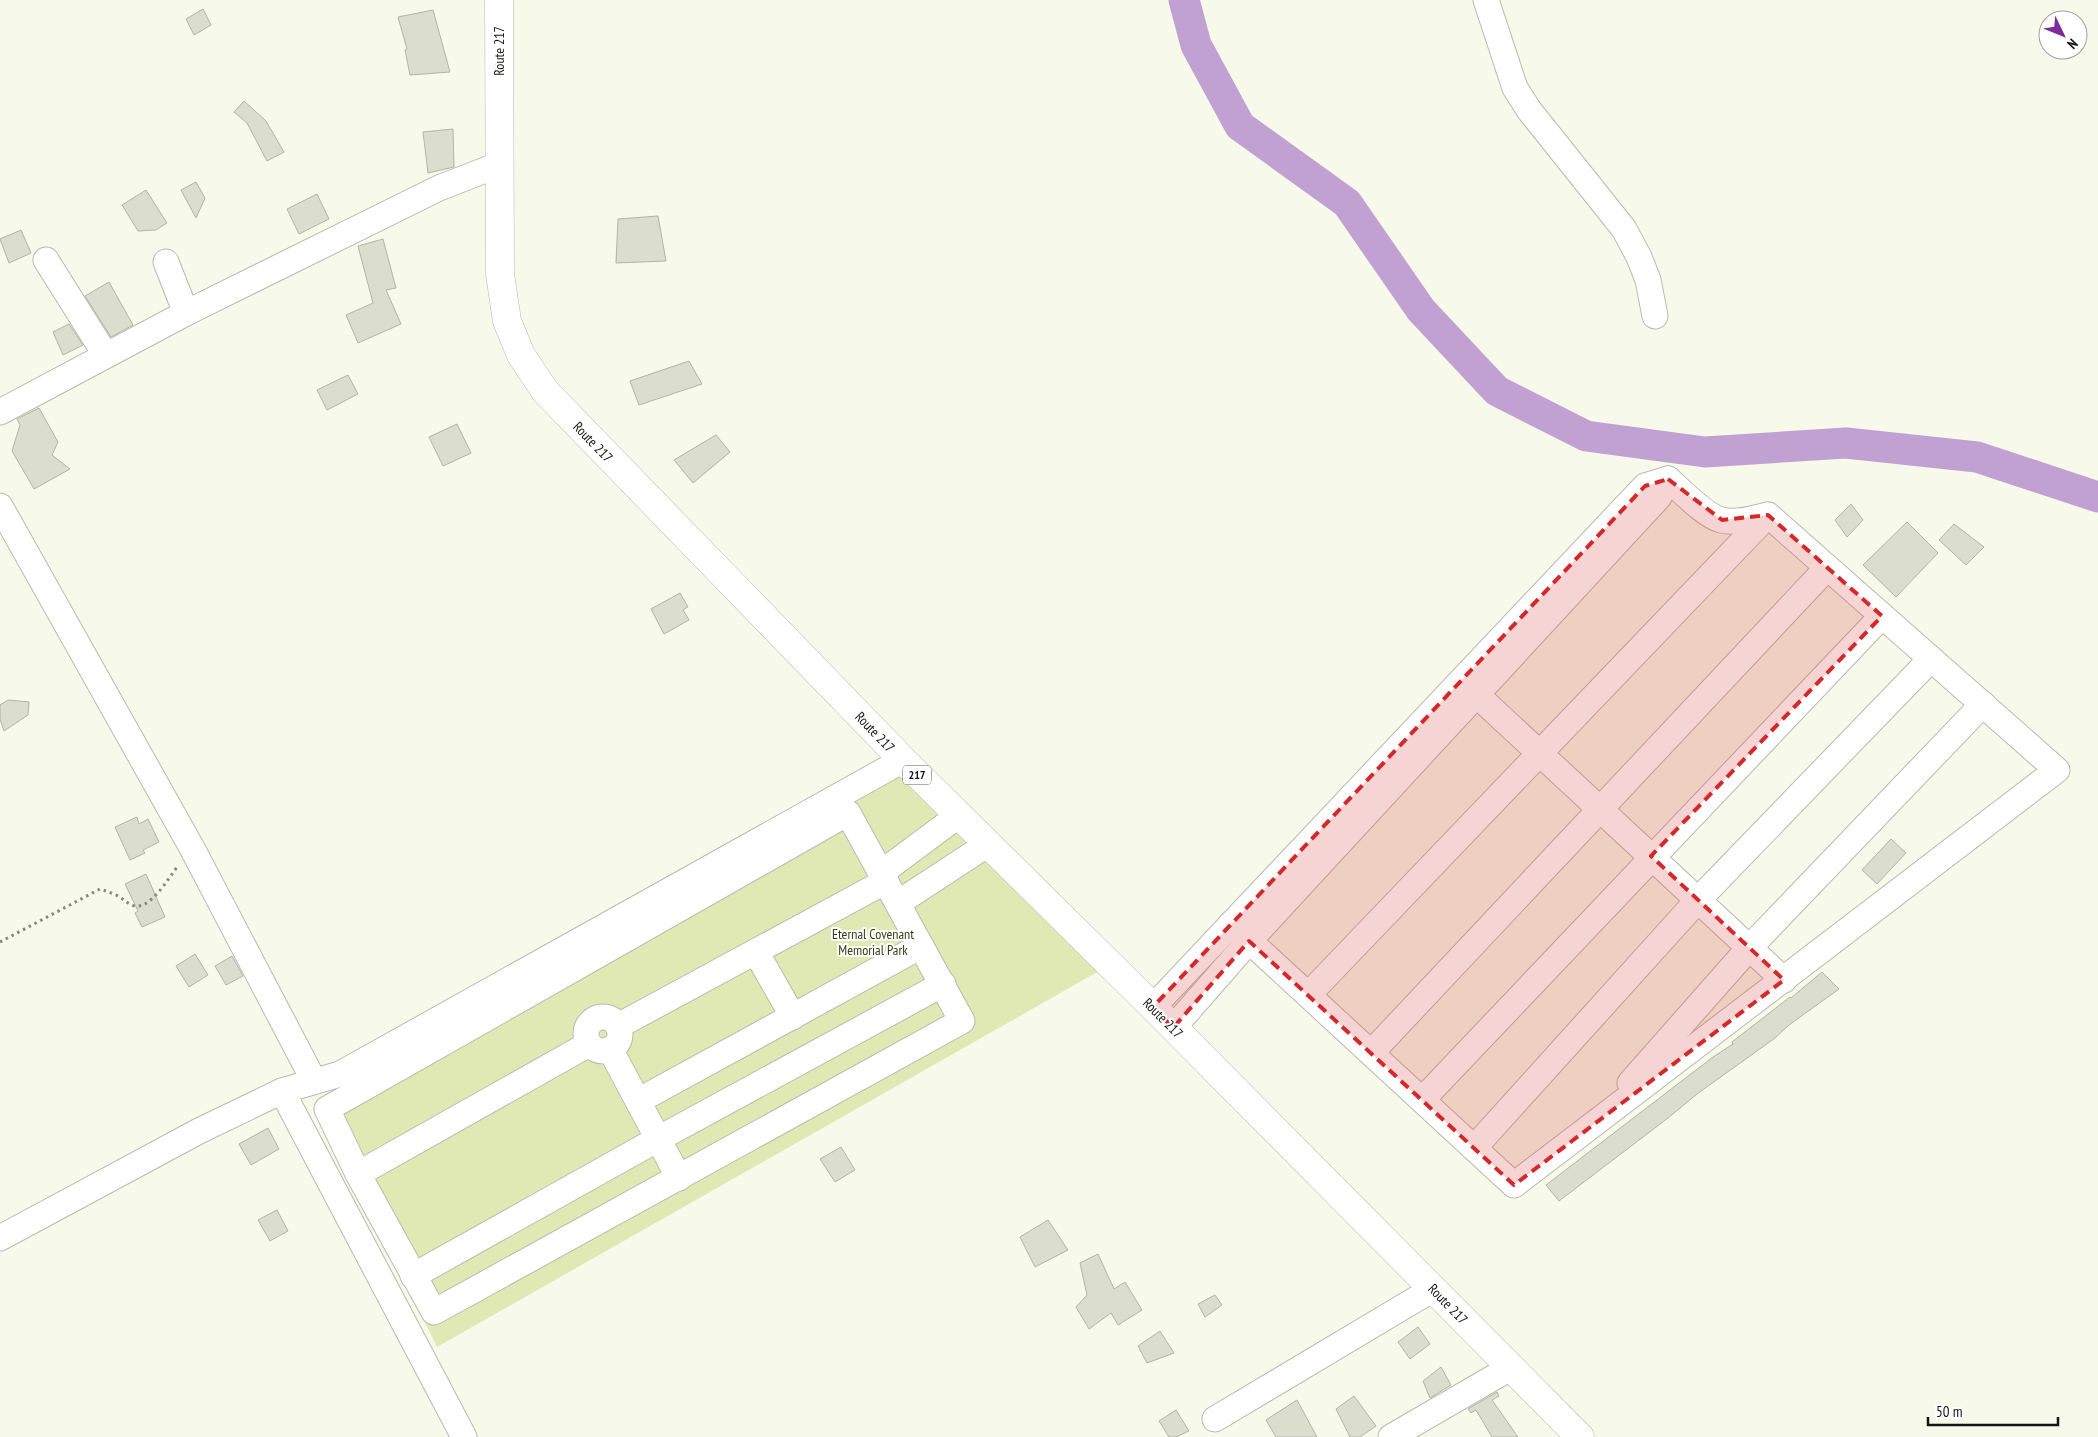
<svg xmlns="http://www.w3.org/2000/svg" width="2098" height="1437" viewBox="0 0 2098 1437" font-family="'PT Sans Narrow',sans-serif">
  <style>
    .green { fill: #e0e8b4 }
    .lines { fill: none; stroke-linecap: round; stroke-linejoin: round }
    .river { stroke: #c1a1d1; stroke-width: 31 }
    .building { fill: #dbddcf; stroke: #b1b4a6 }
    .minor-casing { stroke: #b8bbac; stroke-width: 27 }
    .major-casing { stroke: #b8bbac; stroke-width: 29 }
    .path { stroke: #87887e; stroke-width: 3; stroke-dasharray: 2.5 4; stroke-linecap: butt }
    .minor { stroke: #fff; stroke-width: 25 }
    .major { stroke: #fff; stroke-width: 28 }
    .marked { fill: #d62828; fill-opacity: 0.2; stroke: #d62828; stroke-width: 4; stroke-dasharray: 10 6; stroke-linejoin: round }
    .labels { text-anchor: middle; stroke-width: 4; stroke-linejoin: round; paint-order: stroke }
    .shield { fill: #fff; stroke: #5a5b58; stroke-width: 1 }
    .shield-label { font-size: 12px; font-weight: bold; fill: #141510 }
    .street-label { font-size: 14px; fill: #141510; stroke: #fff }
    .park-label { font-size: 14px; fill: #383d12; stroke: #fff }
  </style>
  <rect width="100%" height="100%" fill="#f7f9ea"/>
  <polygon class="green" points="903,767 1106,967 437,1347 319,1105"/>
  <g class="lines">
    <polyline class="river" points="1184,0 1196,45 1240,126 1347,203 1421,310 1497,391 1586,436 1705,452 1846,443 1977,457 2098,497"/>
  </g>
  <g class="building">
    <polygon points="203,9 211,25 194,35 186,19"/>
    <polygon points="433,10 450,72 410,75 405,50 407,49 398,17"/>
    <polygon points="244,101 266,121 284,152 267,161 247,123 234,112"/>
    <polygon points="453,129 454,167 428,173 423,132"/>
    <polygon points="196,182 205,198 196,218 181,190"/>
    <polygon points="146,190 167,223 156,230 138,231 122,205"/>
    <polygon points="317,194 329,219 299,234 287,209"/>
    <polygon points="658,216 666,261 616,263 618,219"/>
    <polygon points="21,230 31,253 9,263 0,239"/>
    <polygon points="383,239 396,288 386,290 401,324 358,343 346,315 373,303 358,246"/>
    <polygon points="109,282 133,325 111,337 85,296"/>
    <polygon points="69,324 83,345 63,355 53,332"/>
    <polygon points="689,361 702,384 639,405 630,381"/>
    <polygon points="348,375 358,394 327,410 317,390"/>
    <polygon points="39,408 58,442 52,455 70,469 34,489 12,451 20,425 17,419"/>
    <polygon points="457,424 471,453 443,466 429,437"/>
    <polygon points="716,435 730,452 693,483 674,460"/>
    <polygon points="1851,504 1863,520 1847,537 1835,520"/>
    <polygon points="1907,522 1938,553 1896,597 1863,565"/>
    <polygon points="1954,524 1984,547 1966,565 1939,540"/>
    <polygon points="680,593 688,607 683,610 689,620 664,634 651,609"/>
    <polygon points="8,700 29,702 28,715 4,731 0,719 0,705"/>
    <polygon points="137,817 139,824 148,819 159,842 143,850 145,853 130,860 115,827"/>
    <polygon points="1891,839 1906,853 1877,884 1862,870"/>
    <polygon points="146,874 165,917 142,927 135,913 138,911 125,884"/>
    <polygon points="195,954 208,975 189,987 176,966"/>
    <polygon points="232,956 243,976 226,985 215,966"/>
    <polygon points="1822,972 1839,989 1789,1025 1775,1038 1697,1094 1668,1118 1559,1201 1546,1185 1713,1057 1733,1044 1732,1042 1790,997 1791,998"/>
    <polygon points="268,1128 279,1149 251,1165 239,1144"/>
    <polygon points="841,1147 855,1170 835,1182 820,1159"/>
    <polygon points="277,1210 288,1231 270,1241 258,1220"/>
    <polygon points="1048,1220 1068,1250 1035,1267 1020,1237"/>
    <polygon points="1098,1254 1114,1289 1125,1282 1142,1310 1118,1325 1111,1313 1089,1329 1076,1307 1087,1295 1080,1263"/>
    <polygon points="1215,1295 1222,1305 1205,1317 1198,1304"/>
    <polygon points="1418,1327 1430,1344 1410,1359 1398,1342"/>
    <polygon points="1160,1331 1174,1353 1147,1363 1138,1346"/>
    <polygon points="1441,1367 1451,1385 1430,1398 1423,1381"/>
    <polygon points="1497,1392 1499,1396 1492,1400 1518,1437 1492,1437 1476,1410 1471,1413 1468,1409"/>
    <polygon points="1354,1396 1376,1426 1360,1437 1350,1437 1336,1409"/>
    <polygon points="1297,1400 1317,1437 1276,1437 1266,1420"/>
    <polygon points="1176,1410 1189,1431 1176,1437 1169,1437 1159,1421"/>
  </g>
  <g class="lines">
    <g class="minor-casing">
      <g id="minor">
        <polyline points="1486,0 1515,88 1529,110 1624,229 1639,257 1648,280 1655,316"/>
        <polyline points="46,260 105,354"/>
        <polyline points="166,262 186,313"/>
        <polyline points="0,412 186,313 439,188 498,165"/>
        <path d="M1668 479C1681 490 1705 516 1721 520 1736 524 1754 518 1768 515"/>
        <polyline points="0,506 192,848 314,1081"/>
        <polyline points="1465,684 1784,980"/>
        <polygon points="848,813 962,1021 434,1312 358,1174 327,1109"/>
        <polyline points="881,873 959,815"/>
        <polyline points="898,903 988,844"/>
        <polyline points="1231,924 1514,1185 2057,770 1768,515 1308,995"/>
        <polyline points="756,952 793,1017"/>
        <polyline points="1153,1007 1645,486 1668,479"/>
        <circle cx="603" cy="1034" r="17"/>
        <polyline points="618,1026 886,881"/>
        <polyline points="1173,1028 1249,941 1659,497 1668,479"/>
        <polyline points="610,1049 679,1178"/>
        <polyline points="1371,1053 1827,568"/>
        <polyline points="1630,1083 1750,947 1983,704"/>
        <polyline points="282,1091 464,1437"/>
        <polyline points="1422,1100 1882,616"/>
        <polyline points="638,1101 921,946"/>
        <polyline points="1474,1148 1698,900 1931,659"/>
        <polyline points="358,1174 589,1044"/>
        <polyline points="0,1238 199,1131 282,1091 340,1074 903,760"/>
        <polyline points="413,1276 658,1139 943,984"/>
        <polyline points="1215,1419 1433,1289"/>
        <polyline points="1391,1437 1510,1368"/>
      </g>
    </g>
    <g class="major-casing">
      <polyline id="major" points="499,0 500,274 507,321 521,355 545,391 903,760 1153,1007 1580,1437"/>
    </g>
    <path class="path" d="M0 942 100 889C106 891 112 893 118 896 123 899 127 903 132 905 149 913 169 877 178 866"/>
    <use href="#minor" class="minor"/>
    <use href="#major" class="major"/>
  </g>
  <path class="marked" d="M1668 479 1722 520 1768 515 1882 616 1651 856 1784 980 1514 1185 1249 941 1173 1028 1153 1007 1645 486Z"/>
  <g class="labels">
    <rect class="shield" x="903" y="765.5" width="28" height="19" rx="4"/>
    <g class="shield-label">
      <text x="917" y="779">217</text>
    </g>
    <g class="street-label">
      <text transform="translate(499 51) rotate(-90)" y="5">Route 217</text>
      <text transform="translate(593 442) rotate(46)" y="5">Route 217</text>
      <text transform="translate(875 732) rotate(46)" y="5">Route 217</text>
      <text transform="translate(1163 1018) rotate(45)" y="5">Route 217</text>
      <text transform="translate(1448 1304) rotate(46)" y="5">Route 217</text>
    </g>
    <g class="park-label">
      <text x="873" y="939">Eternal Covenant<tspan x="873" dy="16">Memorial Park</tspan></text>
    </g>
  </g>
  <g transform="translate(2063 35) rotate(133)"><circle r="24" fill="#ffffff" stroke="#a1a19f"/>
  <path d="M0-4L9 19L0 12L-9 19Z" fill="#7c2d9d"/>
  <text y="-8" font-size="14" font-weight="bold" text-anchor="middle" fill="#141510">N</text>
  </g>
  <path d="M1928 1417v8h130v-8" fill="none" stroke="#141510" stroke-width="2.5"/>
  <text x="1936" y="1417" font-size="15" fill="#141510" stroke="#ffffff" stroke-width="4" paint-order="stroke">50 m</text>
</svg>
